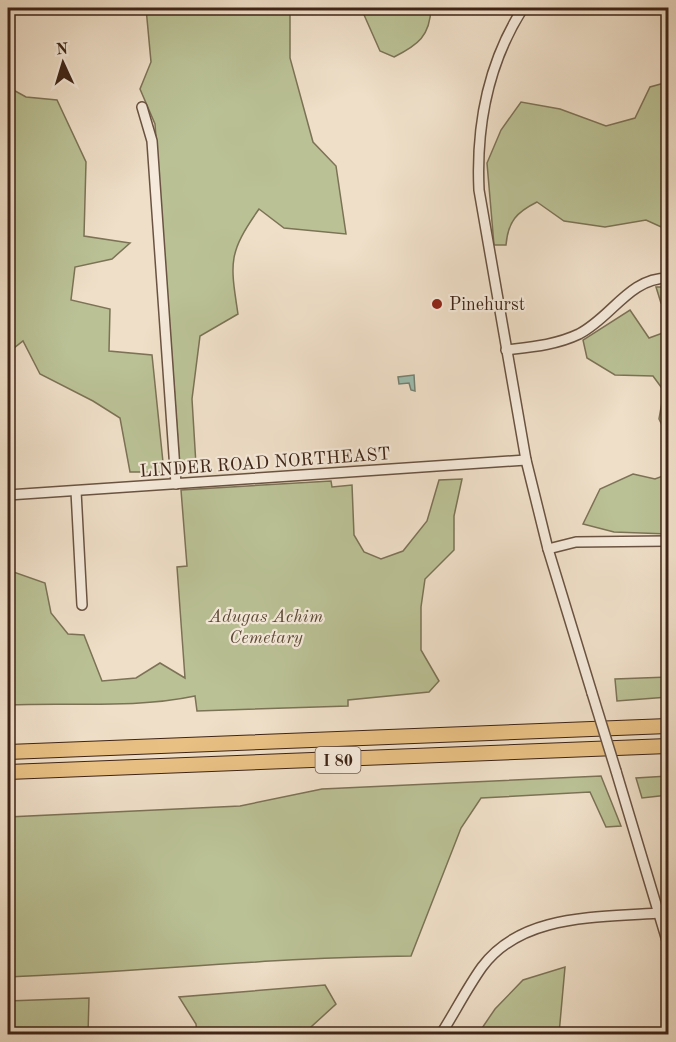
<svg xmlns="http://www.w3.org/2000/svg" width="676" height="1042" viewBox="0 0 676 1042" font-family="'Old Standard TT',serif">
  <style>
    .green { fill: #bac195; stroke: #7c7256; stroke-width: 1.5 }
    .water { fill: #9bbdaf; stroke: #768072; stroke-width: 1.5 }
    .lines { fill: none; stroke-linecap: round; stroke-linejoin: round }
    .minor-casing { stroke: #6a5342; stroke-width: 12 }
    .highway-casing { stroke: #3e2416; stroke-width: 16 }
    .minor { stroke: #f5eadb; stroke-width: 9 }
    .highway { stroke: #e8c084; stroke-width: 14 }
    .minor-bridge-casing { stroke: #6a5342; stroke-width: 12; stroke-linecap: butt }
    .minor-bridge { stroke: #f5eadb; stroke-width: 9 }
    .poi-dot { fill: #8f2418; stroke: #f5eadb; stroke-width: 2 }
    .labels { text-anchor: middle; stroke-width: 4.5; stroke-linejoin: round; paint-order: stroke }
    .shield { fill: #f5eadb; stroke: #755f51; stroke-width: 1.5 }
    .shield-label { font-size: 16px; font-weight: bold; fill: #3e2416 }
    .poi-label { font-size: 18px; fill: #3e2416; stroke: #f5eadb; text-anchor: start }
    .street-label { font-size: 18px; fill: #3e2416; stroke: #f5eadb }
    .park-label { font-size: 18px; font-style: italic; fill: #5d4b36; stroke: #f5eadb }
  </style>
  <rect width="100%" height="100%" fill="#efdfc8"/>
  <filter id="stains"><feTurbulence type="fractalNoise" baseFrequency=".00333" numOctaves="4"/><feColorMatrix values="0 0 0 0 .2 0 0 0 0 .09 0 0 0 0 .02 0 0 0 .5 -.17"/></filter>
  <radialGradient id="worn" r=".72"><stop offset=".6" stop-color="#630" stop-opacity="0"/><stop offset="1" stop-color="#630" stop-opacity=".3"/></radialGradient>
  <g class="green">
    <path d="M146 8H290V58L313 142 336 166 346 234 284 228 259 209C228 253 230 262 238 314L200 336 192 399 196 465 180 470 155 124 140 89 151 62Z"/>
    <path d="M361 8H431C430 36 418 45 394 57L380 51Z"/>
    <path d="M668 82V230L646 220 605 227 564 221 537 202C517 212 508 221 506 245H494L487 163 501 130 521 102 560 109 606 126 635 118 650 87Z"/>
    <polygon points="8,87 26,97 57,100 86,162 84,236 130,243 112,259 75,267 71,300 110,309 109,351 152,355 164,472 130,472 120,418 93,401 40,374 23,341 9,352 8,377"/>
    <polygon points="656,287 668,287 668,310 661,303"/>
    <polygon points="630,310 649,338 668,331 668,438 659,419 664,391 653,376 615,375 587,358 583,340"/>
    <polygon points="633,474 655,479 668,474 668,534 614,532 583,524 600,489"/>
    <path d="M462 479 454 516V550L425 579 421 607V650L439 681 429 692 348 700V706L197 711 195 696C133 709 71 702 8 705V570L45 583 51 613 68 634 84 635 102 681 136 678 160 663 185 678 177 567 187 566 181 490 331 481 332 487 352 485 354 535 364 552 381 559 403 551 427 521 439 480Z"/>
    <polygon points="668,677 668,697 617,701 615,679"/>
    <path d="M601 776 621 826 606 827 590 792 481 798 461 828 411 956C276 957 142 972 8 977V817L240 806 322 789Z"/>
    <polygon points="668,776 668,795 642,798 636,778"/>
    <polygon points="565,967 559,1034 478,1034 495,1009 523,980"/>
    <polygon points="325,985 336,1004 311,1027 308,1034 197,1034 196,1024 179,997"/>
    <polygon points="89,998 88,1034 8,1034 8,1001"/>
  </g>
  <polygon class="water" points="414,375 415,391 411,390 409,383 399,384 398,377"/>
  <g class="lines">
    <g class="minor-casing">
      <g id="minor">
        <path d="M523 8C488 63 476 125 479 190L526 460 548 549 592 693"/>
        <polyline points="142,107 152,141 176,484"/>
        <path d="M506 350C531 347 556 345 579 334 612 317 629 278 668 278"/>
        <polyline points="76,491 82,605"/>
        <polyline points="8,495 526,460"/>
        <polyline points="548,549 576,542 668,541"/>
        <polyline points="616,771 668,944"/>
        <path d="M441 1034C455 1012 467 988 482 967 522 913 598 918 658 913"/>
      </g>
    </g>
    <g class="highway-casing">
      <g id="highway">
        <polyline points="8,752 668,726"/>
        <polyline points="8,772 668,746"/>
      </g>
    </g>
    <use href="#minor" class="minor"/>
    <use href="#highway" class="highway"/>
    <g class="minor-bridge-casing">
      <polyline id="minor-bridge" points="592,693 616,771"/>
    </g>
    <use href="#minor-bridge" class="minor-bridge"/>
  </g>
  <circle class="poi-dot" cx="437" cy="304" r="6"/>
  <g class="labels">
    <rect class="shield" x="315.5" y="747" width="45" height="26" rx="4.5"/>
    <g class="shield-label">
      <text x="338" y="766">I 80</text>
    </g>
    <g class="poi-label">
      <text x="449" y="310">Pinehurst</text>
    </g>
    <g class="street-label">
      <text transform="translate(265 462) rotate(-4)" y="6">LINDER ROAD NORTHEAST</text>
    </g>
    <g class="park-label">
      <text x="266" y="622">Adugas Achim<tspan x="266" dy="21">Cemetary</tspan></text>
    </g>
  </g>
  <rect width="676" height="1042" fill="none" stroke="#efdfc8" stroke-width="30"/>
  <rect x="9" y="9" width="658" height="1024" fill="none" stroke="#3e2416" stroke-width="3"/>
  <rect x="15" y="15" width="646" height="1012" fill="none" stroke="#3e2416" stroke-width="1.5"/>
  <g transform="translate(63 63) rotate(356)" stroke="#f5eadb" stroke-width="4.5" paint-order="stroke">
  <path d="M0-4.5L10 22L0 15L-10 22Z" fill="#3e2416"/>
  <text y="-9" font-size="16" font-weight="bold" text-anchor="middle" fill="#3e2416">N</text>
  </g>
  <rect width="100%" height="100%" filter="url(#stains)"/>
  <rect width="100%" height="100%" fill="url(#worn)"/>
</svg>
